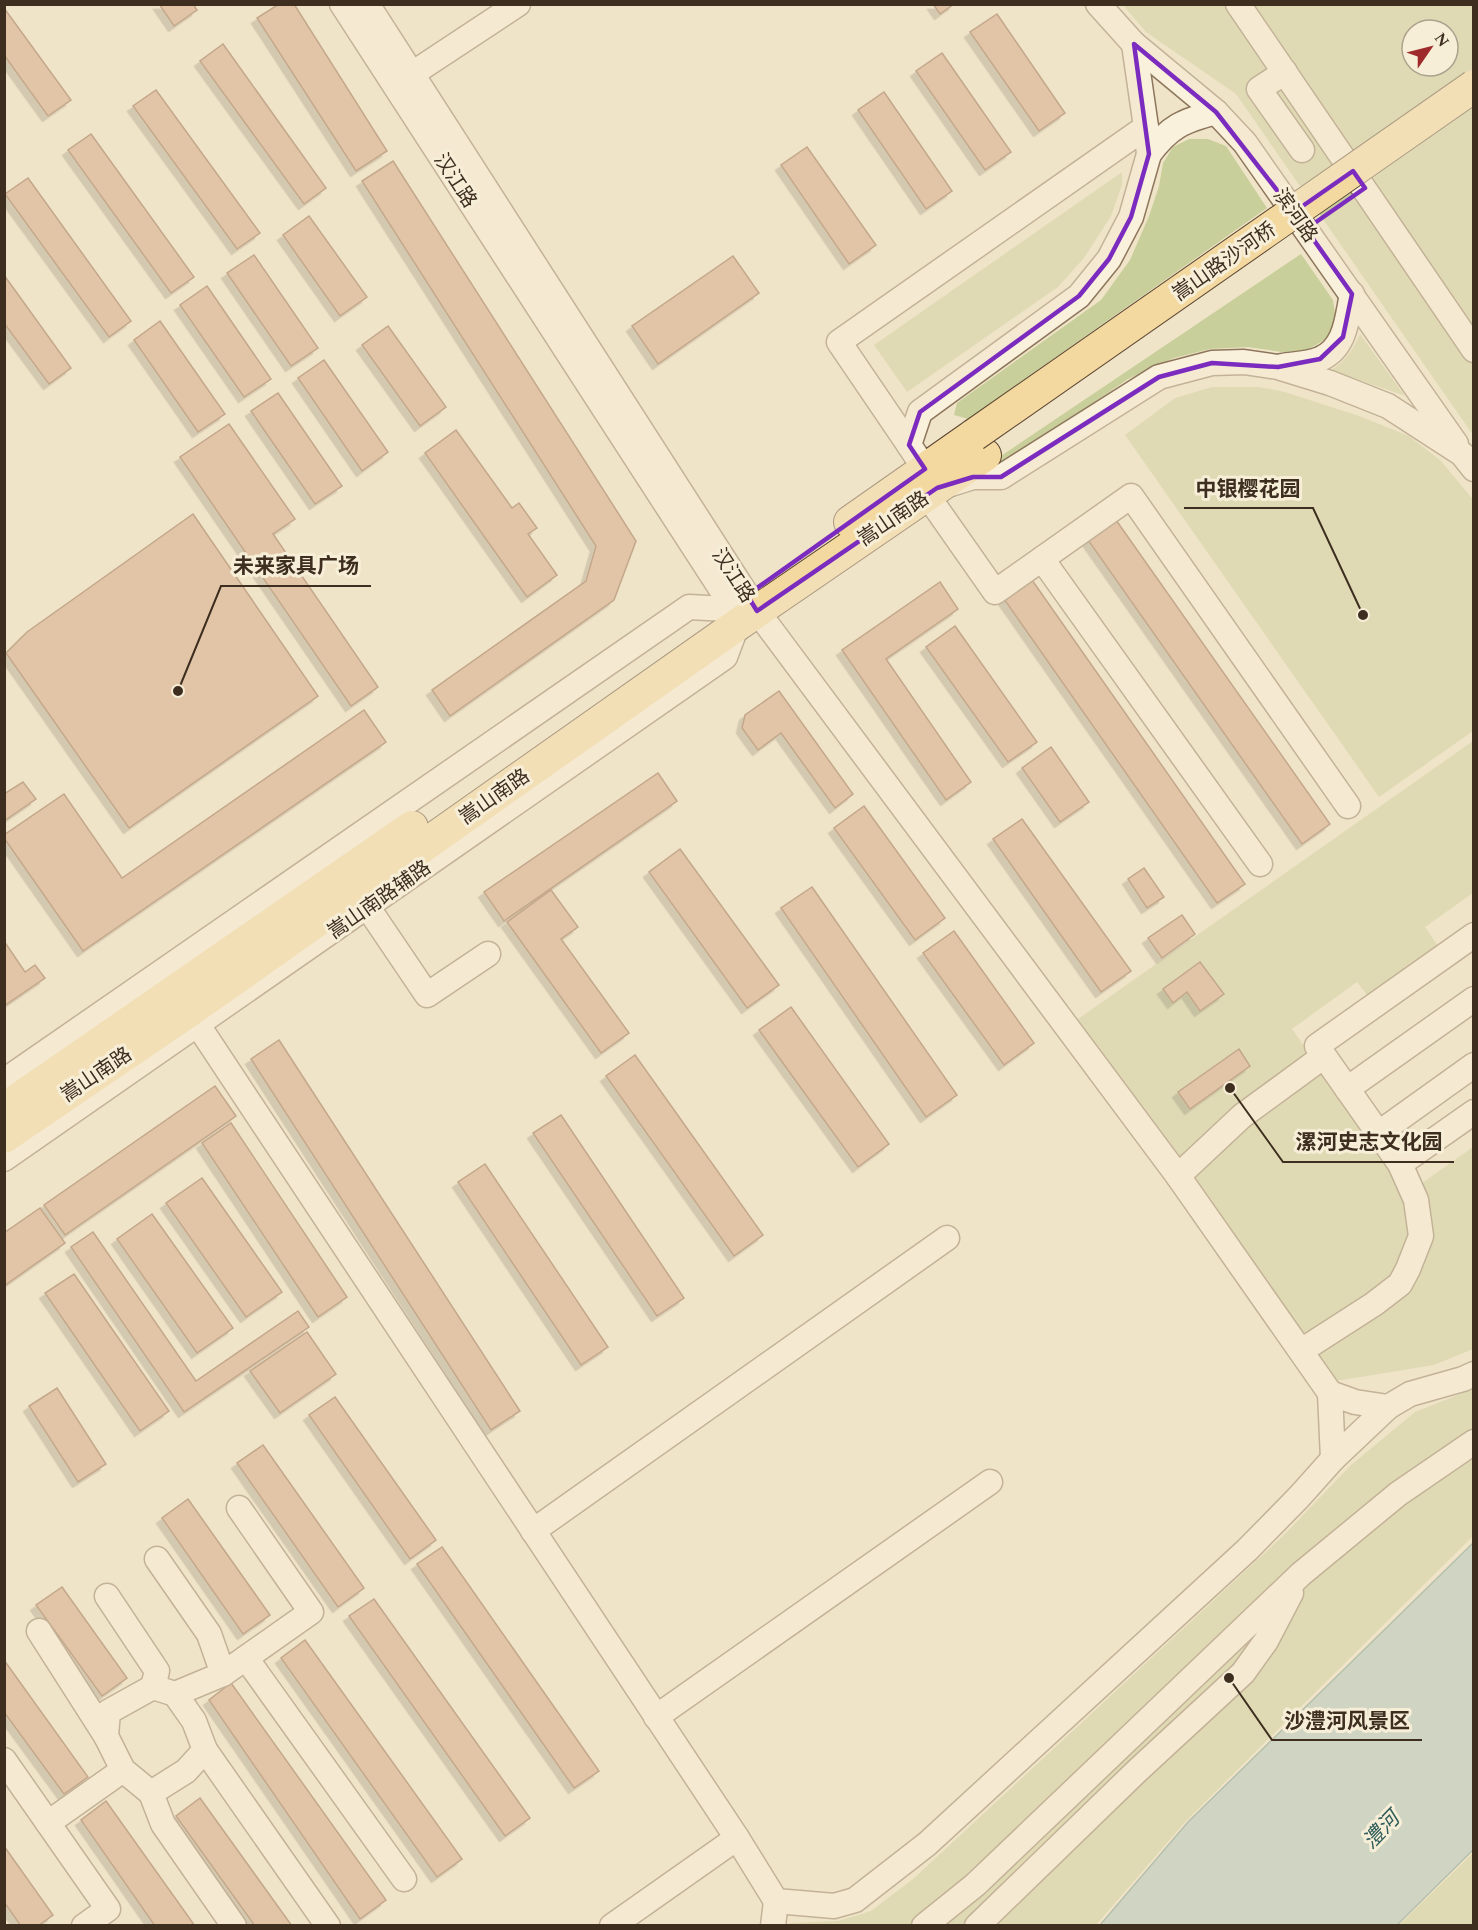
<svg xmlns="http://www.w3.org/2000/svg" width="1478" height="1930" viewBox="0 0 1478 1930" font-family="Spectral,'Noto Sans SC',serif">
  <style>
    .green { fill: #c9cf9b; fill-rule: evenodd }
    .water { fill: #a9c4bc; stroke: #6f938a; stroke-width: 1.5 }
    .building { fill: #cf9f7d; stroke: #8d5f41; stroke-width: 1.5; filter: url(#shadow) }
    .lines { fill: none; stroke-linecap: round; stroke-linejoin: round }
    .minor-casing { stroke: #8d765c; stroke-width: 27 }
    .major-casing { stroke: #5b4430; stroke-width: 34 }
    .minor { stroke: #faf1dc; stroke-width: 24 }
    .major { stroke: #f3d9a0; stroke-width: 32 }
    .major-bridge-casing { stroke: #5b4430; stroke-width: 34; stroke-linecap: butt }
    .major-bridge { stroke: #f3d9a0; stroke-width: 32 }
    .marked { fill: none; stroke: #7b2cbf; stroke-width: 4.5; stroke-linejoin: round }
    .labels { text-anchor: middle; stroke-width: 6; stroke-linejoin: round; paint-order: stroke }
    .street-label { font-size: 20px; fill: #3d2e20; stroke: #f7eed8 }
    .water-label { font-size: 21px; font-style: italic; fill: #2f5d5a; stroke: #f7eed8 }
    .leader { fill: none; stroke: #3d2e20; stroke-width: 2 }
    .callout-dot { fill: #3d2e20; stroke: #f7eed8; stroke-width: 2 }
    .callout-label { font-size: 21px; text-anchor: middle; font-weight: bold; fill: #3d2e20; stroke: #f7eed8; stroke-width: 6; stroke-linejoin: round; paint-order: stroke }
  </style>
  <defs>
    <filter id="shadow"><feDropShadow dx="-5.5" dy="5.5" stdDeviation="0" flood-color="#0004"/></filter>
  </defs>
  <rect width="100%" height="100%" fill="#f0e4c8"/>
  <g class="green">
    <path d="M1123 5H1473V435L1236 94 1146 32ZM1412 30H1448V66H1412Z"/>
    <polygon points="1189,139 1208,139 1226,146 1267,208 968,419 954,415 957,403 1101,300 1130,260 1149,216 1159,186 1163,163 1173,147"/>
    <polygon points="1122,172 1122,185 1111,216 1084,258 1058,287 907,392 874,345"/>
    <polygon points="1301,254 1333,300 1335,313 1333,332 1321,342 1305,351 1288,353 1248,347 1210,349 1174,358 1128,379 1005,464 996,465 995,460"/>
    <path d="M1360 334 1405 396 1331 370C1346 361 1353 349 1360 334Z"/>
    <polygon points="1212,387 1259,387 1285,392 1359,416 1409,436 1441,461 1471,497 1474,500 1473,731 1379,797 1125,435 1175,398"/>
    <polygon points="1473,741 1473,893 1425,927 1438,946 1368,996 1357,982 1292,1029 1408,1193 1473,1147 1473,1349 1434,1365 1336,1381 1078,1019"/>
    <polygon points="1473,1389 1473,1536 1186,1821 1096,1925 789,1926 789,1923 838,1921 871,1911 913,1879 1283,1536 1351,1465 1415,1412"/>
    <polygon points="1473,1853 1473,1925 1399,1925"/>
  </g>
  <polygon class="water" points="1473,1543 1473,1850 1397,1925 1100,1925 1188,1822"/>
  <g class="building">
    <polygon points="159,4 193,4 197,10 174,26"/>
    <polygon points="279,4 294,4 387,151 356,171 257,18"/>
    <polygon points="933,4 954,4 940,14"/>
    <polygon points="4,8 71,100 48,116 4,55"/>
    <polygon points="997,14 1065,113 1039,131 970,32"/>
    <polygon points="223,44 326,188 304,204 200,61"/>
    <polygon points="942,53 1011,152 985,170 916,71"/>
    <polygon points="156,90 260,233 237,249 133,106"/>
    <polygon points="884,92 952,191 926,209 858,110"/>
    <polygon points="91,134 194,277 171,293 68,150"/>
    <polygon points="807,147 876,245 849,264 781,165"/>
    <polygon points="393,161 636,541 614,600 450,716 432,690 586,581 596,546 362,181"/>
    <polygon points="28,178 131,321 109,337 5,194"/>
    <polygon points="309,216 367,297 340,316 283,235"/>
    <polygon points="254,255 318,348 291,366 227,273"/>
    <polygon points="733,256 759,293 658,364 632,326"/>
    <polygon points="4,275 71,368 49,384 4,323"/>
    <polygon points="207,286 271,379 244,397 180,305"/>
    <polygon points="160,321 225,414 198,432 134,340"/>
    <polygon points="388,326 446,407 420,426 362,345"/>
    <polygon points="324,360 388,452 362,471 298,378"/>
    <polygon points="278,393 342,486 315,504 251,411"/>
    <polygon points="229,424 295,519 273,534 378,687 351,706 180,457"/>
    <polygon points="456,430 512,508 519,503 537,528 528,534 557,575 527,597 425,453"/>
    <polygon points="193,514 318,696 129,828 6,653 27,632"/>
    <polygon points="1116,520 1330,824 1302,844 1088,540"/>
    <polygon points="1032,580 1245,884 1217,903 1004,599"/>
    <polygon points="940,582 958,609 886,659 971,782 946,800 842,650"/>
    <polygon points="955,626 1037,742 1008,762 926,647"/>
    <polygon points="779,691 853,794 835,808 781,733 758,750 742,728 745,715"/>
    <polygon points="364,710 386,742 83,951 4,838 4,835 64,794 122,878"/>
    <polygon points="1051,747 1089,802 1060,822 1022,768"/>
    <polygon points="658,773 677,801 504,921 484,892"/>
    <polygon points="23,782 36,799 4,821 4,794"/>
    <polygon points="864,806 945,918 915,940 834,828"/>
    <polygon points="1022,819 1131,971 1101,992 993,839"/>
    <polygon points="680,849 779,985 747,1008 649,872"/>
    <polygon points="1144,868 1164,897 1147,908 1128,879"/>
    <polygon points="812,887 957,1095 926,1117 781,908"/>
    <polygon points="551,890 578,927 561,939 629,1033 601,1053 507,922"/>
    <polygon points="1182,915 1195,934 1162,958 1148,938"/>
    <polygon points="954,931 1034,1043 1004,1065 923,953"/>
    <polygon points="4,941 25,972 35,965 45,978 4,1006"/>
    <polygon points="1200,962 1224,994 1200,1011 1187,992 1173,1003 1163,989"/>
    <polygon points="791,1007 889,1144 858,1167 759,1030"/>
    <polygon points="279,1040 520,1411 491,1430 251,1059"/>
    <polygon points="1239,1049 1250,1066 1190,1109 1178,1092"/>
    <polygon points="635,1055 763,1235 734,1256 606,1076"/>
    <polygon points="215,1086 236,1116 65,1235 44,1205"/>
    <polygon points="561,1115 684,1298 657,1316 533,1133"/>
    <polygon points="231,1123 347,1297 318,1317 202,1143"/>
    <polygon points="485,1164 608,1347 581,1365 458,1182"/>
    <polygon points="202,1178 282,1292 246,1317 166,1203"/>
    <polygon points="40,1208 65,1243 4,1286 4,1233"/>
    <polygon points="152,1214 233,1328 197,1353 117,1239"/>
    <polygon points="93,1232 196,1381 298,1311 309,1327 184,1412 71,1247"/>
    <polygon points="74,1274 169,1411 140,1431 45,1293"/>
    <polygon points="307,1332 336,1374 280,1413 250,1371"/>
    <polygon points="57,1388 106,1464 78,1482 29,1406"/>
    <polygon points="335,1397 436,1540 410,1559 309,1415"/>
    <polygon points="263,1445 364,1588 338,1607 237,1463"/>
    <polygon points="188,1499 270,1615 243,1634 162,1518"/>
    <polygon points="442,1547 599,1771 574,1788 417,1564"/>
    <polygon points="62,1587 127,1678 102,1696 36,1605"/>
    <polygon points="374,1599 530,1818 505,1836 349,1616"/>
    <polygon points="305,1640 462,1859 437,1877 281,1658"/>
    <polygon points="4,1660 88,1777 64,1794 4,1712"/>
    <polygon points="231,1683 386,1900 360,1919 209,1700"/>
    <polygon points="200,1798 292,1926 255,1926 176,1816"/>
    <polygon points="106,1801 195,1926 155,1926 81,1820"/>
    <polygon points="4,1846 53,1915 38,1926 21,1926 4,1902"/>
  </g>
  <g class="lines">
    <g class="minor-casing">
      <g id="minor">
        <polyline points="342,4 732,606 749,609"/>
        <polyline points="367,4 757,611 1178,1176 1330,1393 1355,1402 1388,1407"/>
        <polyline points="1098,4 1134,44 1216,112 1245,143 1456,444"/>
        <polyline points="1238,4 1474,350"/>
        <polyline points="1285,72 1259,89 1302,150"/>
        <polyline points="412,74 518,4"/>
        <path d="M1149 154C1170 126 1183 121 1216 112"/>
        <path d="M1282 366C1294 364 1309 364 1320 359 1346 348 1347 318 1352 294"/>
        <polyline points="909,445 839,342 1146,127"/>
        <polyline points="925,469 909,445 920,412 1079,296 1109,259 1131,217 1149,154 1146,127 1134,44"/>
        <polyline points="951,484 973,477 1001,477 1159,377 1212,363 1244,362 1278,367 1330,383 1388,406 1462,454 1474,469"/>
        <polyline points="927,495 995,592 1131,496 1348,806"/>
        <polyline points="1042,559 1260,864"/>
        <polyline points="358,893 427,995 488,954"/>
        <polyline points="1474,935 1317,1046 1400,1164 1474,1112"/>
        <polyline points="180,998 737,1838 776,1901 834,1906 855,1900 927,1844 1247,1550 1299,1497 1333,1459 1388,1407 1410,1394 1463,1379 1474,1374"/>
        <polyline points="4,1081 689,607 726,609"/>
        <polyline points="1347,1089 1474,999"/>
        <polyline points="1379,1133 1474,1065"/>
        <polyline points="4,1159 725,657 737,625"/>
        <polyline points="1178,1176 1242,1116 1324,1056"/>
        <polyline points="1301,1351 1374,1304 1400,1284 1408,1269 1421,1236 1416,1200 1400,1164"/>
        <polyline points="1330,1393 1333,1459"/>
        <polyline points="533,1531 947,1238"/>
        <polyline points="157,1559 209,1634 223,1674"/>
        <polyline points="107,1596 157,1671 153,1687"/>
        <polyline points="39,1631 106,1736"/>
        <polyline points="246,1658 404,1879"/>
        <polyline points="175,1694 223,1674 311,1612 239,1508"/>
        <polyline points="656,1717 990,1482"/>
        <polyline points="205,1750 328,1926"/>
        <polyline points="4,1760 108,1909 84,1926"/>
        <polyline points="151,1793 163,1824 234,1926"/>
        <polyline points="48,1823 123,1770 151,1793 186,1771 205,1750 194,1721 175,1694 153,1687 108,1712 106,1736 123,1770"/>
        <polyline points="612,1926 737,1838"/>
        <polyline points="773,1926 776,1901"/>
        <polyline points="924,1926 975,1885 1301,1574 1398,1494 1474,1442"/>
        <polyline points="977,1926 1138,1770 1243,1673 1266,1641 1291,1593"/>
      </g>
    </g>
    <g class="major-casing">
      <g id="major">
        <polyline points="850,522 974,435"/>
        <polyline points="4,1109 412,827"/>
        <polyline points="4,1137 189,1011 737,625 985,455"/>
      </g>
    </g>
    <use href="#minor" class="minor"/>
    <use href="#major" class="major"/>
    <g class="major-bridge-casing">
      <polyline id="major-bridge" points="974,435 1474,86"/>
    </g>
    <use href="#major-bridge" class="major-bridge"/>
  </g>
  <path d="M0 0H1478V1930H0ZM1134 44 1216 112 1294 212 1353 171 1365 188 1306 229 1352 294 1343 337 1320 359 1278 367 1212 363 1159 377 1001 477H973L937 488 757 611 747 595 925 469 909 445 920 412 1079 296 1109 259 1131 217 1149 154Z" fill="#f0e4c8" fill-opacity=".55" fill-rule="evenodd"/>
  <path class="marked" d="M1134 44 1216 112 1294 212 1353 171 1365 188 1306 229 1352 294 1343 337 1320 359 1278 367 1212 363 1159 377 1001 477H973L937 488 757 611 747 595 925 469 909 445 920 412 1079 296 1109 259 1131 217 1149 154Z"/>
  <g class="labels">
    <g class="street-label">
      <text transform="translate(456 180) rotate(57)" y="7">汉江路</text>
      <text transform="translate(1296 215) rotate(55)" y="7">滨河路</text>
      <text transform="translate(1224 261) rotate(-35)" y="7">嵩山路沙河桥</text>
      <text transform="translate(893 518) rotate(-34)" y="7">嵩山南路</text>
      <text transform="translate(734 575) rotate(57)" y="7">汉江路</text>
      <text transform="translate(494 796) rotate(-35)" y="7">嵩山南路</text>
      <text transform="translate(379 899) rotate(-35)" y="7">嵩山南路辅路</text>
      <text transform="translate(96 1074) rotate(-34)" y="7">嵩山南路</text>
    </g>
    <g class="water-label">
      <text transform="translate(1381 1830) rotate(-46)" y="7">澧河</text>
    </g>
  </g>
  <path class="leader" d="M1363 615L1313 508H1184M178 691L221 586H371M1230 1088L1283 1162H1454M1229 1678L1272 1740H1422"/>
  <g class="callout-dot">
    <circle cx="1363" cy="615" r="6"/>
    <circle cx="178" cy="691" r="6"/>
    <circle cx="1230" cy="1088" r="6"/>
    <circle cx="1229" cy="1678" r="6"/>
  </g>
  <g class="callout-label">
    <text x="1248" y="496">中银樱花园</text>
    <text x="296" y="573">未来家具广场</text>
    <text x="1369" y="1149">漯河史志文化园</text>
    <text x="1347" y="1728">沙澧河风景区</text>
  </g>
  <rect width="1478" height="1930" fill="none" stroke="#3d2e20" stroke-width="12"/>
  <g transform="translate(1430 48) rotate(55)"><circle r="28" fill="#f7eed8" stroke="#ada18e" stroke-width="1.5"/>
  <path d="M0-4.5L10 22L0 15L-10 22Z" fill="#9e2a2b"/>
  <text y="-9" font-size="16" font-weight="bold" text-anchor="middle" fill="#3d2e20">N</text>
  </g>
</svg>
